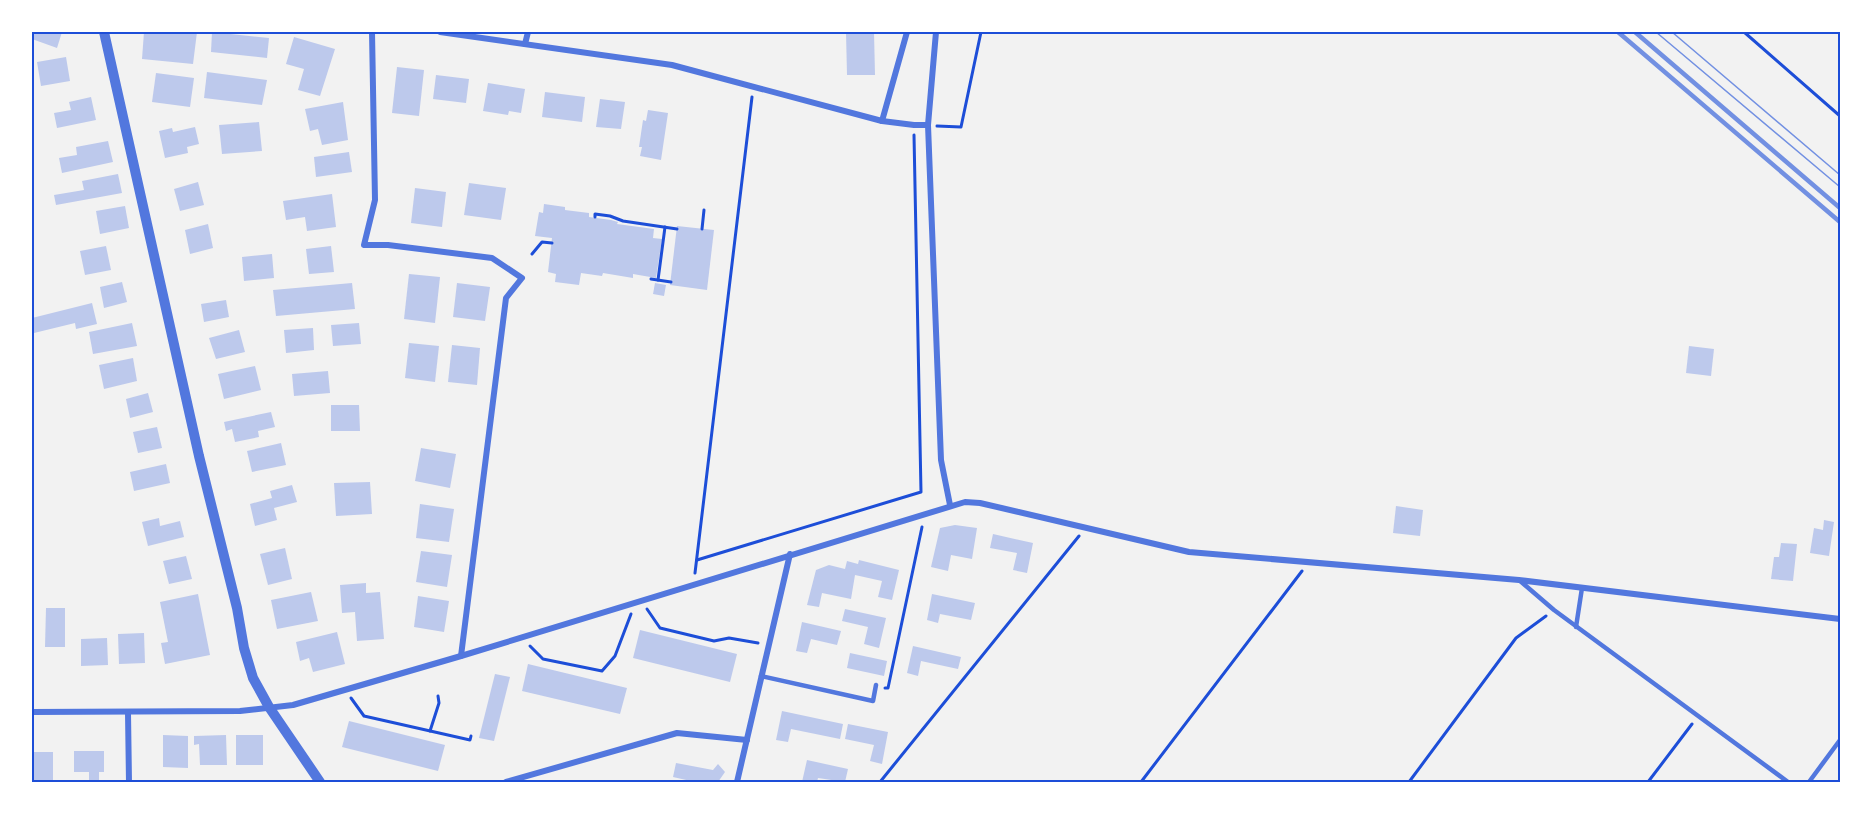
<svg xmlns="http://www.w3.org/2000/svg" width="1872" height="814" viewBox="0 0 1872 814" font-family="Raleway,sans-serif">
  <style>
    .building { fill: #bdc9ec }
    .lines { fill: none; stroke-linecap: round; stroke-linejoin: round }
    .path { stroke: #1d4ed8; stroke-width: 3 }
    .service { stroke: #5277de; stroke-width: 4.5 }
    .minor { stroke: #5277de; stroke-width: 6 }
    .tertiary { stroke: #5277de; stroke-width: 10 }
    .tram { stroke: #7290e2; stroke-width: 1.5 }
    .rail { stroke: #7290e2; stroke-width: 4.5 }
    .neatline { fill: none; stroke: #1d4ed8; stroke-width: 2 }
  </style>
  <rect width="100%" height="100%" fill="#f2f2f2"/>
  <g class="building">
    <polygon points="32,32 62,32 57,48 32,39"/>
    <polygon points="144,32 197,32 193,64 142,59"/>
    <polygon points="212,32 269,38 267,58 211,52"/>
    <polygon points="846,32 874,32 875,75 847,75"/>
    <polygon points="294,37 335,49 320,96 298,90 304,69 286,64"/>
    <polygon points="66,57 70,81 41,86 37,62"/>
    <polygon points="397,67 424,70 419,116 392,113"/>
    <polygon points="207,72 267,80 262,105 204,98"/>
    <polygon points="156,73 194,78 190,107 152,102"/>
    <polygon points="436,75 469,79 466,103 433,99"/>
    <polygon points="488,83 525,89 521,113 509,111 508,115 483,111"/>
    <polygon points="545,92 585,97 582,122 542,117"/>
    <polygon points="91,97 96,120 57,128 54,113 71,110 69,102"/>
    <polygon points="600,99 625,102 621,129 596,127"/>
    <polygon points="343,102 348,140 322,145 318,129 310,131 305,109"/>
    <polygon points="648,110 668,113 661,160 640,156 642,147 639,147 643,120 646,121"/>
    <polygon points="259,122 262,151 222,154 219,125"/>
    <polygon points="195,127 199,144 187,147 188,153 165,158 159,131 172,128 173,132"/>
    <polygon points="108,141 113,162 62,173 59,158 77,155 76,147"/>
    <polygon points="349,152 352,172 316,177 314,157"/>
    <polygon points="118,174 122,193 56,205 54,195 84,190 82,181"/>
    <polygon points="198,182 204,205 180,211 174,189"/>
    <polygon points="469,183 506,188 501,220 464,215"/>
    <polygon points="415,188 446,192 442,227 411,223"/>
    <polygon points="332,194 336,227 307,231 305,217 286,220 283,201"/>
    <polygon points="544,204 565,207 565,210 589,213 589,217 611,220 618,222 617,224 654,229 653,238 662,239 656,278 633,274 633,278 603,273 602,276 581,273 579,285 555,282 556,274 548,272 552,238 535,236 539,212 543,213"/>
    <polygon points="125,206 129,228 100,234 96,211"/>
    <polygon points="208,224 213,248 190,254 185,230"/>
    <polygon points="677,226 714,230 707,290 670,285"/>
    <polygon points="106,246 111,270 85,275 80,251"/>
    <polygon points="331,246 334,272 309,274 306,249"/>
    <polygon points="272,254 274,278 244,281 242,257"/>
    <polygon points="409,274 440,277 435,323 404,319"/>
    <polygon points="122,282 127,302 104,308 100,287"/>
    <polygon points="352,283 355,309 276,316 273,290"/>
    <polygon points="457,283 490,287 485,321 453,317"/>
    <polygon points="655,283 666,285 664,296 653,294"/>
    <polygon points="226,300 229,317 204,322 201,304"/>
    <polygon points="92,303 97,324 76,329 75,323 34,333 32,318"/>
    <polygon points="132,323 137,346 93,354 89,332"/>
    <polygon points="359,323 361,344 333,346 331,325"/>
    <polygon points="313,328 314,350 286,353 284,330"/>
    <polygon points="239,330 245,352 216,359 209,338"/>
    <polygon points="409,343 439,346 435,382 405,378"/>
    <polygon points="452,345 480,348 477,385 448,382"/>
    <polygon points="1689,346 1714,349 1711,376 1686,373"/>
    <polygon points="133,358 137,381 104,389 99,365"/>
    <polygon points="255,366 261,390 224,399 218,374"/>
    <polygon points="328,371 330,393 294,396 292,374"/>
    <polygon points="148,393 153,412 130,418 126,399"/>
    <polygon points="331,405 359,405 360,431 331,431"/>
    <polygon points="271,412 275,427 258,431 259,437 235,442 232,429 226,431 224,422"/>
    <polygon points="157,427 162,448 138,453 133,432"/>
    <polygon points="281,443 286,465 252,472 247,451"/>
    <polygon points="421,448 456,454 450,488 415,481"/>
    <polygon points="166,464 170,483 134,491 130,472"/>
    <polygon points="370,482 372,514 336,516 334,483"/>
    <polygon points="292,485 297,502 274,508 277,520 255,526 250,504 272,498 270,491"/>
    <polygon points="420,504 454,509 449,542 416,538"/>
    <polygon points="1396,506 1423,510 1420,536 1393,533"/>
    <polygon points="159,518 160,526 180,521 184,537 148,546 142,522"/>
    <polygon points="1824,520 1834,522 1829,556 1810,553 1814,528 1823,530"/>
    <polygon points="955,525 977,528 972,559 951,555 948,571 931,567 940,528"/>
    <polygon points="993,534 1033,543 1027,573 1013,570 1017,553 990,548"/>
    <polygon points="1781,543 1797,544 1793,581 1771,579 1774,557 1779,557"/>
    <polygon points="285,548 292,579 268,585 260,554"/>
    <polygon points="421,551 452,555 447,587 416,582"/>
    <polygon points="186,556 192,579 169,584 163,561"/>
    <polygon points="859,560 899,570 892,600 878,597 882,581 855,575 851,599 822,593 819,607 807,605 816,570 829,565 845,569 847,561 858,564"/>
    <polygon points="366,583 366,593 380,592 384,639 357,641 355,612 342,613 340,585"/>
    <polygon points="311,592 318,621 277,629 271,600"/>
    <polygon points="198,594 210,655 165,664 161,643 168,642 160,602"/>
    <polygon points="932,594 975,603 971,620 940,614 938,623 927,620"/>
    <polygon points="418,596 449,601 444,632 414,627"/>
    <polygon points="46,608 65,608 65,647 45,647"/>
    <polygon points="845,609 886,618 879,648 864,644 868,627 842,621"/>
    <polygon points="802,622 841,631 837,645 811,639 807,653 796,651"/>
    <polygon points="640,630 737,654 730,682 633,658"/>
    <polygon points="337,632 345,664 313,672 309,658 300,661 296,642"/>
    <polygon points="144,633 145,663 119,664 118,634"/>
    <polygon points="107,638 108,665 81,666 81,639"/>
    <polygon points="913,646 961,657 958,669 921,661 918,676 907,673"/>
    <polygon points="850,653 887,661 884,676 847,668"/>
    <polygon points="528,664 627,688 620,714 522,691"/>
    <polygon points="495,674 510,677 494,741 479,738"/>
    <polygon points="782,711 843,724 840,739 791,729 788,742 776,740"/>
    <polygon points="349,721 445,745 438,771 342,747"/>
    <polygon points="848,724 888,732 882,764 870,761 874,745 845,739"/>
    <polygon points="163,735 188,736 188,768 163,767"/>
    <polygon points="226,735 227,765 200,765 199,744 194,745 194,736"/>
    <rect x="236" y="735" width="27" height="30"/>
    <polygon points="74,751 104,751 104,772 99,772 99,780 89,781 89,772 74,772"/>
    <rect x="32" y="752" width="21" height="30"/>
    <polygon points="807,760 848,769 845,782 818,778 817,782 802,782"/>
    <polygon points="676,763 713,770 718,764 725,772 718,782 695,782 673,777"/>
  </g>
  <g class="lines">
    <g class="path">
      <polyline points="1744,32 1840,116"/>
      <polyline points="937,126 961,127 981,32"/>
      <polyline points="595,217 595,214 610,216 623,221 677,229"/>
      <polyline points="702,229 704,210"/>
      <polyline points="532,254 542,242 552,243"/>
      <polyline points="651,279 671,282"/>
      <polyline points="658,280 665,227"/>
      <polyline points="697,560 921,492 914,135"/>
      <polyline points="695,573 752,97"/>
      <polyline points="647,609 660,628 714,641 729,638 758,643"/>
      <polyline points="530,646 543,659 602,671 615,656 631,614"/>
      <polyline points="885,688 888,688 922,527"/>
      <polyline points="351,698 364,716 470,740 471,736"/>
      <polyline points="430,731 439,703 438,696"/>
      <polyline points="880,782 1079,536"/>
      <polyline points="1141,782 1302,571"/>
      <polyline points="1409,782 1516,638 1546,616"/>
      <polyline points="1648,782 1692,724"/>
    </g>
    <g class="service">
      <polyline points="1519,580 1554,610 1788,782"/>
      <polyline points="1576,627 1582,588"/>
      <polyline points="761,676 873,701 876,685"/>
      <polyline points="1809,782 1840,740"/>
    </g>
    <g class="minor">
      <polyline points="372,32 375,200 364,245 388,245 492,258 522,278 506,298 461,656"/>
      <polyline points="440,32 672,65 882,121 914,125 928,125"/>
      <polyline points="936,32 928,125 941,460 950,505"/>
      <polyline points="525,44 528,32"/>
      <polyline points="882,121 907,32"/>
      <polyline points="32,712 240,711 293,705 461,656 965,502 980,503 1189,552 1519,580 1840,619"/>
      <polyline points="128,713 129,782"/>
      <polyline points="506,782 677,733 747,740"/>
      <polyline points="737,782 790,554"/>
    </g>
    <polyline class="tertiary" points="104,32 199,456 237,608 244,648 253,678 269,707 320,782"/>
    <g class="tram">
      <polyline points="1656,32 1840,187"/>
      <polyline points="1672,32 1840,175"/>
    </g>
    <g class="rail">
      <polyline points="1618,32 1840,222"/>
      <polyline points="1635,32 1840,208"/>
    </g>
  </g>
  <rect width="1872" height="814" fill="none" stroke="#ffffff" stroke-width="66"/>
  <rect x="33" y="33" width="1806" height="748" class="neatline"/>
</svg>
